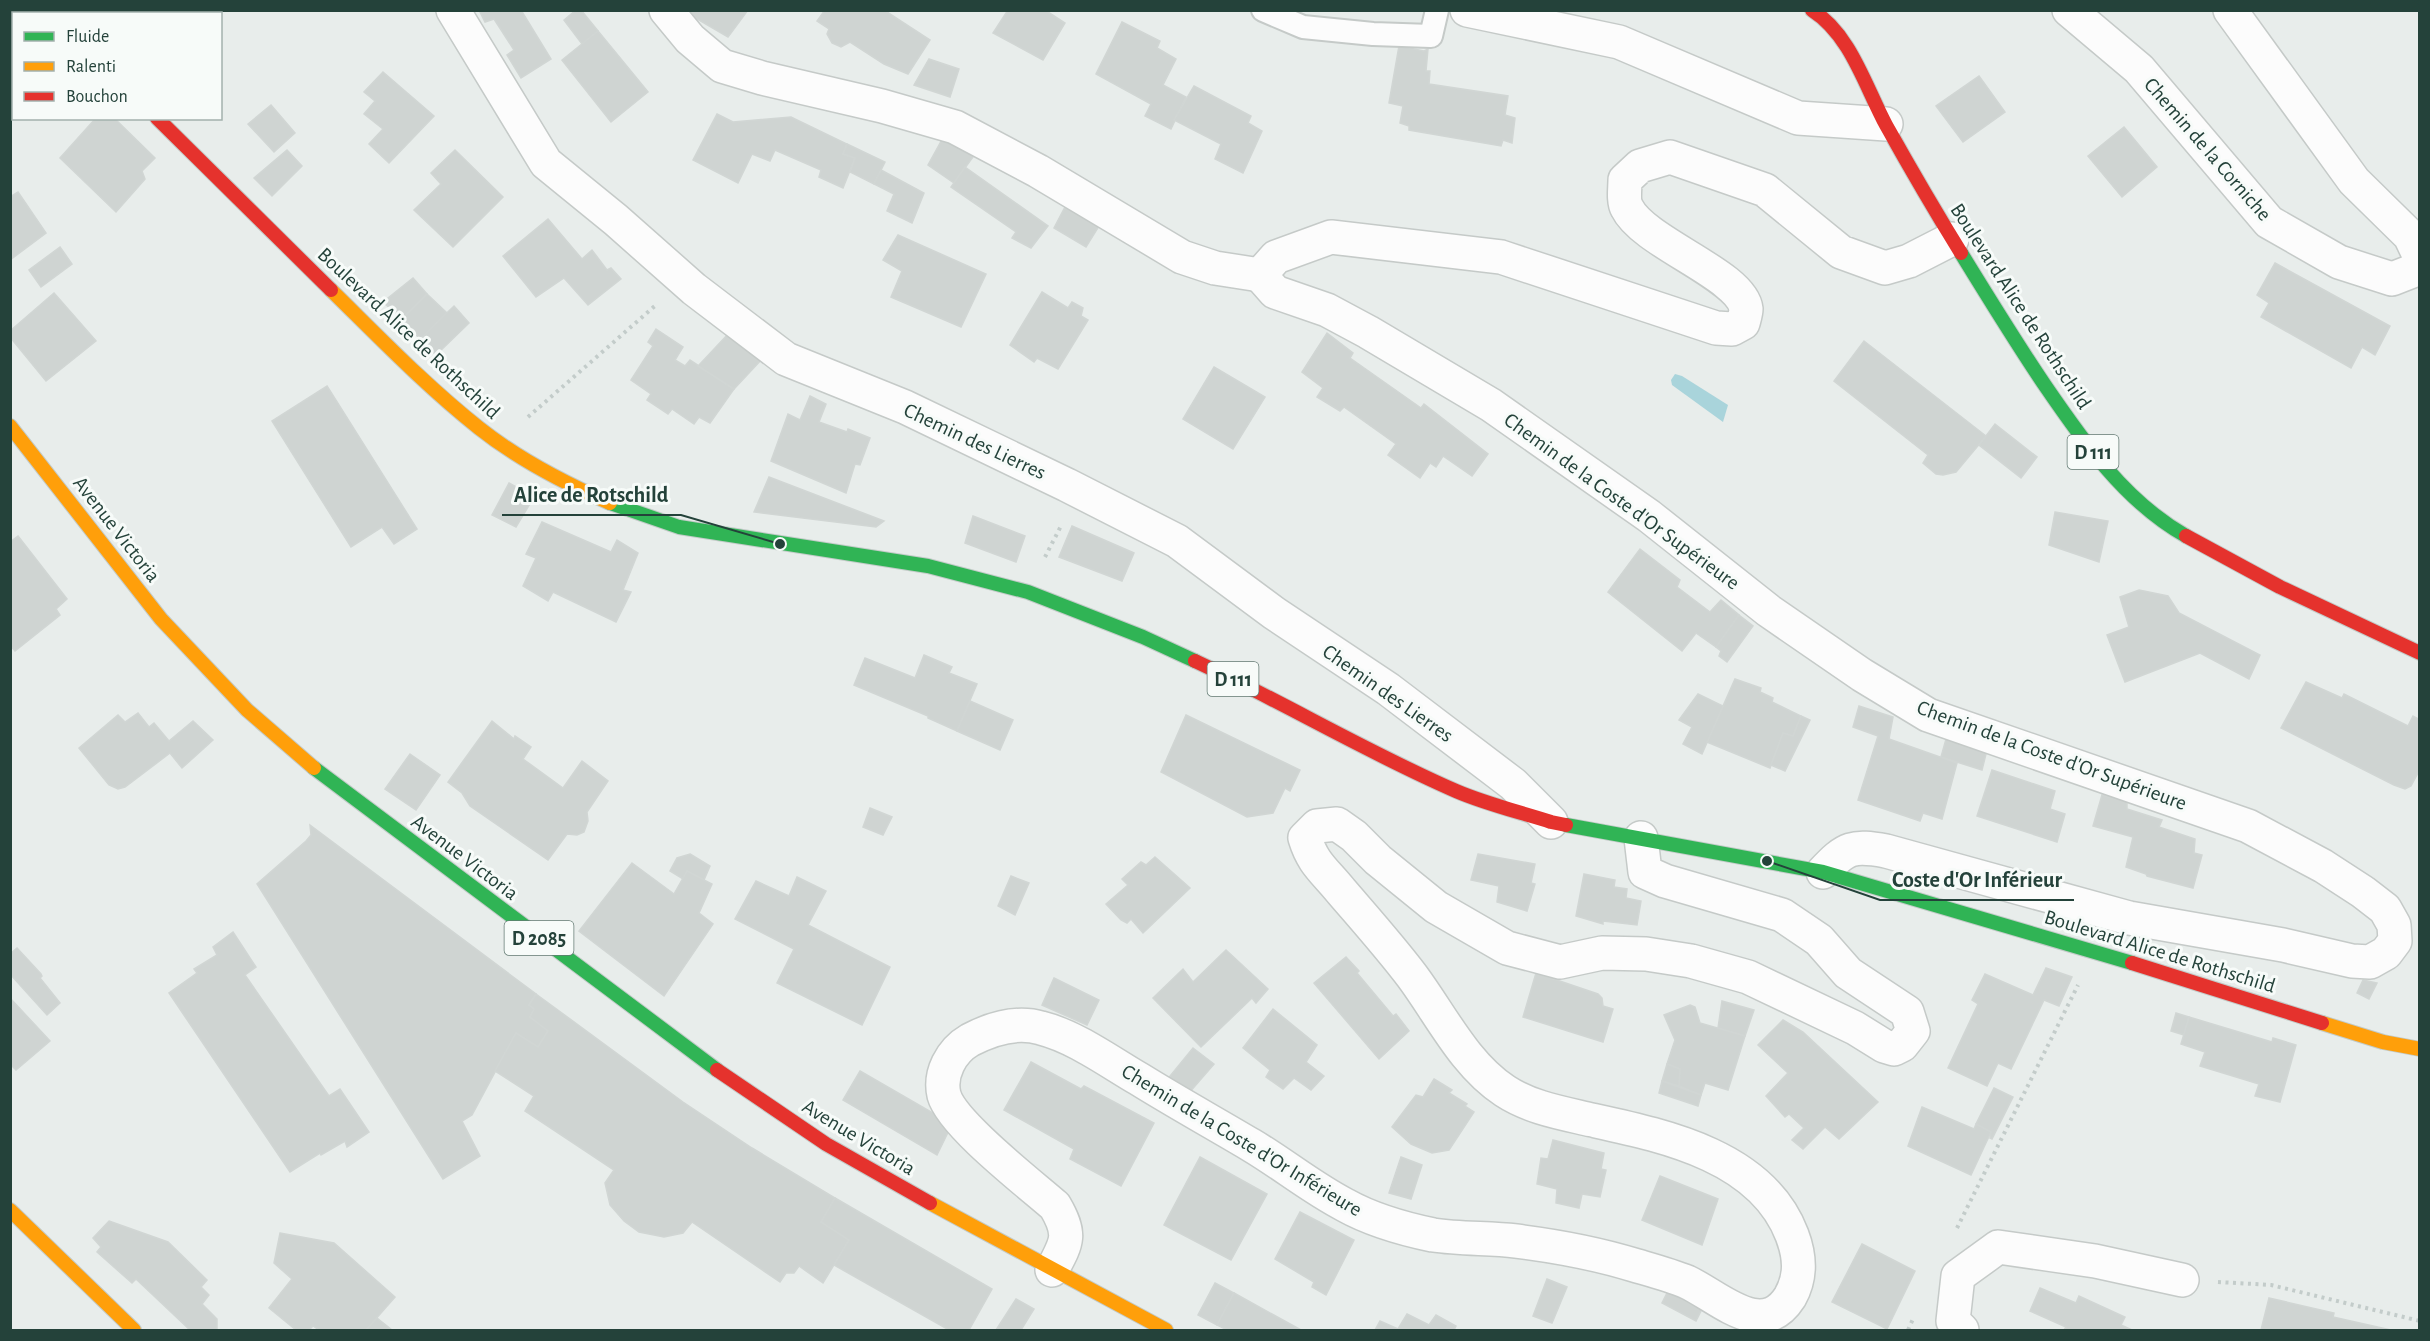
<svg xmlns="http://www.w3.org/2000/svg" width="2430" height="1341" viewBox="0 0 2430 1341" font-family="'Alegreya Sans',sans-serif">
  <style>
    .water { fill: #a9d4db }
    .building { fill: #cfd4d2; stroke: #d1d6d4; stroke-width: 1.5 }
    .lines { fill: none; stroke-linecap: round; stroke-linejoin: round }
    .lane-casing { stroke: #c5cac8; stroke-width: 26 }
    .street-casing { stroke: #c5cac8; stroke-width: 36 }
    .fast-casing { stroke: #c3cbc8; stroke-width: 16 }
    .slow-casing { stroke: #c3cbc8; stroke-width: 16 }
    .jam-casing { stroke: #c3cbc8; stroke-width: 16 }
    .path { stroke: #c3ccca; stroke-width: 4; stroke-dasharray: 3 4.5; stroke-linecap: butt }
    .lane { stroke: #fcfcfc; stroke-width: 22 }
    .street { stroke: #fcfcfc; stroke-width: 33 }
    .fast { stroke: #30b455; stroke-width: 14 }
    .slow { stroke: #ff9f0a; stroke-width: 14 }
    .jam { stroke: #e5322d; stroke-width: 14 }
    .labels { text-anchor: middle; stroke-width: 6; stroke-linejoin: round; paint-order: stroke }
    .shield { fill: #f7fbf9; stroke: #637a73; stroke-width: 1.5 }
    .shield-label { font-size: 20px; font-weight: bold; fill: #24423a }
    .street-label { font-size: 21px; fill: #24423a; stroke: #f7fbf9 }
    .leader { fill: none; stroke: #24423a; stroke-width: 2 }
    .callout-dot { fill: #24423a; stroke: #f7fbf9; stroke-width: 2 }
    .callout-label { font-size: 22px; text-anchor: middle; font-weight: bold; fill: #24423a; stroke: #f7fbf9; stroke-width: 6; stroke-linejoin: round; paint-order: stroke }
  </style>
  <rect width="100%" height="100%" fill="#e8edeb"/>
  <polygon class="water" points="1675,374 1682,376 1728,405 1723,422 1672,385 1671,380"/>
  <g class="building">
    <polygon points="80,10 119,10 122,14 83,14"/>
    <polygon points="479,10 521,10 551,59 521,78 507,55 514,50 494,19 485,22"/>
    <polygon points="576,10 581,10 598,31 582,44 564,20"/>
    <polygon points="690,10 748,10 728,37 687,13"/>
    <polygon points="825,10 884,10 930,40 908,74 884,64 850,42 841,47 832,43 827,34 829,29 817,21"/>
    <polygon points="1008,10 1045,10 1065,23 1043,60 993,33"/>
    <polygon points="1122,22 1160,41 1157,48 1176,59 1163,85 1186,97 1171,129 1145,116 1151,104 1096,74"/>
    <polygon points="598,31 648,92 611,122 562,60"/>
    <polygon points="1399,46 1424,51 1428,49 1426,71 1430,71 1429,84 1508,96 1505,115 1515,118 1512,143 1503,140 1501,146 1409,130 1409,126 1400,123 1403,106 1389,103"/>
    <polygon points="11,56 14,59 14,110 10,112"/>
    <polygon points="929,59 959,69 950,97 914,85"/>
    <polygon points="383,72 434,116 389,163 369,144 383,129 364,114 375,101 364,92"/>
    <polygon points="1979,76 2005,112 1963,142 1936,106"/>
    <polygon points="1194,86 1251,116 1248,123 1262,131 1243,173 1215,159 1221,144 1174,120"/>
    <polygon points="271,105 295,133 274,152 248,124"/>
    <polygon points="717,114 733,122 791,117 847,144 843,154 855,158 843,188 819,177 821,170 775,150 770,161 752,154 738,183 693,160"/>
    <polygon points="96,118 114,118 155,158 142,171 145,179 116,212 60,158"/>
    <polygon points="2124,127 2157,167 2122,197 2088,156"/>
    <polygon points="944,136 978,150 954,183 928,165"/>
    <polygon points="847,144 885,162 874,184 850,172 855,158 843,154"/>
    <polygon points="287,150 302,166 272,196 254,178"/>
    <polygon points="455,150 503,197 453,247 414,210 441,184 431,173"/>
    <polygon points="965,167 1048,226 1031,248 1012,238 1016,232 951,187"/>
    <polygon points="881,170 924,193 912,223 887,211 894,194 874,184"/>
    <polygon points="18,192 46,233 10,260 10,197"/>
    <polygon points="1065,207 1099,226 1086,247 1054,228"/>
    <polygon points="548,219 582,259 592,250 607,270 611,268 621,279 588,305 564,278 536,297 503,256"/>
    <polygon points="898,235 986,274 961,327 891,297 902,271 883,260"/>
    <polygon points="60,247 72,264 41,287 29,270"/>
    <polygon points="2275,263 2390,326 2375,355 2362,347 2351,368 2261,317 2269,303 2257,295"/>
    <polygon points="413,278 427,294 402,319 383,302"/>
    <polygon points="1042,292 1068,308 1072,302 1083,308 1081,316 1088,320 1058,369 1037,358 1034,362 1010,345"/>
    <polygon points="54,293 96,341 46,381 10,337 10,331"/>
    <polygon points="427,294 447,313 420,339 402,319"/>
    <polygon points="454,306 469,323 436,355 420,339"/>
    <polygon points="656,329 683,347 675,360 685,366 690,360 734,389 710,423 699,417 694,424 672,409 668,414 647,400 651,394 631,380 653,346 648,342"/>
    <polygon points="730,332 764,357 734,389 698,366"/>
    <polygon points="1327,333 1353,353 1350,358 1421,408 1424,404 1488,454 1472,476 1443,456 1436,467 1430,463 1420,478 1388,455 1396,444 1344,407 1340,411 1317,397 1323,388 1302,372"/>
    <polygon points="1864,341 1986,436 1956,472 1943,475 1936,474 1923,463 1928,455 1834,381"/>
    <polygon points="1214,367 1265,397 1233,449 1183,419"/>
    <polygon points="327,386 417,529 394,544 382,527 351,547 272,421"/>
    <polygon points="810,396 826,404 819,422 847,432 848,429 870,438 860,465 855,464 846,493 771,461 788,414 800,420"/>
    <polygon points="1995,424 2037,457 2021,478 1979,445"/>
    <polygon points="769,477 884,521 876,527 754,512"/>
    <polygon points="509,483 534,497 516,527 492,515"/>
    <polygon points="2055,512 2108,521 2099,562 2049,545"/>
    <polygon points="973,516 1025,536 1016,562 965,543"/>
    <polygon points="542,522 611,552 617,540 638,553 623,590 631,592 616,622 553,592 548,601 523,586 536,558 526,554"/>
    <polygon points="1072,526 1134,553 1122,581 1059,557"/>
    <polygon points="18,536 67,599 56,609 60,615 15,651 10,645 10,542"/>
    <polygon points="1640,549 1680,580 1677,587 1710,612 1721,600 1739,615 1716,647 1696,633 1682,651 1608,592"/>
    <polygon points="2139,590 2168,596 2179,613 2260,655 2249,679 2200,653 2125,682 2107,635 2129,627 2120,597"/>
    <polygon points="1739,615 1753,626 1727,662 1719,656 1721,651 1716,647"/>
    <polygon points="924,655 952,667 949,673 977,684 957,731 928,718 928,716 854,685 865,658 915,678"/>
    <polygon points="1735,679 1761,688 1760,692 1773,698 1772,702 1801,716 1793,736 1783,733 1770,768 1707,742"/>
    <polygon points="2306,682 2342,698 2344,694 2408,726 2413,716 2420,720 2420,769 2411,786 2405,789 2394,785 2281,728"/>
    <polygon points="1698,694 1723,706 1702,754 1683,744 1692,727 1679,720"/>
    <polygon points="970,701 1013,720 1000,750 957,731"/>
    <polygon points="1859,706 1893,717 1889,739 1957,763 1942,819 1923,813 1920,821 1858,800 1878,736 1853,727"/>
    <polygon points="138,713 149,727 154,723 169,741 193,721 213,740 182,768 170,753 125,787 118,789 109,785 79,748 118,715 125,722"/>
    <polygon points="1186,715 1300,770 1290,791 1285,788 1273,813 1247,817 1161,772"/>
    <polygon points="1801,716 1810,720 1785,771 1771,765 1783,733 1793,736"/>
    <polygon points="492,721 514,739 515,736 531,747 523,759 563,788 582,761 608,781 587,812 588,821 584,832 577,835 567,834 548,860 470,806 462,793 448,782"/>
    <polygon points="1948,732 1988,746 1982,770 1941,757"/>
    <polygon points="410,754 440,775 416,810 385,789"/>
    <polygon points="1992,770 2055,791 2050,809 2065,814 2057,842 1977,816"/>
    <polygon points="2102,795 2127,802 2127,809 2162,820 2159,827 2195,839 2194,853 2202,855 2193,888 2147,876 2146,874 2126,867 2133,837 2093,826"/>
    <polygon points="870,808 892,817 883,835 863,827"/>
    <polygon points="310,825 536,994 529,1005 534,1009 530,1017 548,1031 538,1047 516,1033 472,1115 462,1121 480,1156 443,1179 257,884 306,841 311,835"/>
    <polygon points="690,854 710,866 704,880 687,871 683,879 670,871 677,858"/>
    <polygon points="1478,854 1535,864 1531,883 1535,884 1527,911 1497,902 1499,886 1471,880"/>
    <polygon points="1155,857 1190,888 1143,933 1131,919 1127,923 1121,920 1106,904 1128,885 1122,879 1141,862 1146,865"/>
    <polygon points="632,863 674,894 687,871 712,884 699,913 713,924 664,996 579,931"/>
    <polygon points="1584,874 1615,880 1614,887 1627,889 1626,898 1641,901 1637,925 1603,921 1603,924 1576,916"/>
    <polygon points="1011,876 1029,883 1015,915 998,906"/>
    <polygon points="797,877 826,891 808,925 890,967 862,1025 777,983 794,949 735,919 756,881 789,896"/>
    <polygon points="233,932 256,967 245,975 329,1096 340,1089 369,1132 347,1147 345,1141 321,1155 320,1153 290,1172 169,993 197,973 194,969 217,955 213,947"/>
    <polygon points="17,948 41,974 42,976 40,978 60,1003 47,1015 10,974 10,954"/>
    <polygon points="1226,950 1268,989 1256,1003 1252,998 1201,1047 1153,998 1183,969 1193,982"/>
    <polygon points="1346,957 1359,971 1357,973 1393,1016 1396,1014 1409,1031 1379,1059 1314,983"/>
    <polygon points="2046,968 2072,977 2059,1006 2044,1000 2011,1069 1998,1063 1987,1086 1948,1068 1978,1004 1972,1000 1985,974 2033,995"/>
    <polygon points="1536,973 1598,994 1602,998 1603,1006 1613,1009 1603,1042 1523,1017"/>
    <polygon points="1054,978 1099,1000 1087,1025 1042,1005"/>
    <polygon points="2363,980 2377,983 2369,999 2357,993"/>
    <polygon points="536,994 683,1102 752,1148 835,1198 821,1222 849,1240 823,1283 799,1266 794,1273 786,1273 780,1282 692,1222 683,1233 664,1237 639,1232 624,1221 610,1205 605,1183 614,1170 525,1111 534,1096 495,1071 516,1033 538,1047 548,1031 530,1017 534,1009 529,1005"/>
    <polygon points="10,998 50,1041 16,1070 10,1064"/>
    <polygon points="1722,1001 1754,1010 1745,1036 1718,1028"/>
    <polygon points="1690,1005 1695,1007 1700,1023 1745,1036 1728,1090 1705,1083 1701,1095 1679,1086 1680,1069 1667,1064 1675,1040 1664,1015"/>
    <polygon points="1273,1009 1317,1045 1306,1062 1324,1076 1311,1090 1294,1078 1283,1089 1266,1077 1270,1070 1243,1048"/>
    <polygon points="2176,1013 2189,1017 2184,1035 2171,1031"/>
    <polygon points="2189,1017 2272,1042 2273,1038 2296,1045 2280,1102 2255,1096 2259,1084 2200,1066 2205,1052 2181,1044"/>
    <polygon points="1783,1020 1803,1032 1878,1102 1839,1139 1825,1127 1803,1149 1792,1140 1804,1128 1789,1114 1785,1117 1766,1096 1788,1073 1758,1045"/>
    <polygon points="1193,1048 1214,1064 1188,1094 1166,1081"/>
    <polygon points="1031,1062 1081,1089 1084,1086 1154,1123 1121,1186 1070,1159 1074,1149 1004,1110"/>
    <polygon points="1667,1064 1680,1069 1679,1086 1662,1081"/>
    <polygon points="860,1071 952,1124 937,1155 843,1100"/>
    <polygon points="1434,1079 1452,1090 1449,1093 1467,1104 1465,1106 1474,1112 1449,1150 1432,1153 1411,1144 1392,1127 1416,1095 1423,1097"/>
    <polygon points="1662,1081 1701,1095 1698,1106 1659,1093"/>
    <polygon points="1994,1088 2013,1097 1992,1139 1990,1138 1991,1132 1976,1124"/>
    <polygon points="1922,1107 1974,1129 1976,1124 1991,1132 1971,1175 1908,1146"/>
    <polygon points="1553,1140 1604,1153 1601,1169 1606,1170 1600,1197 1582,1194 1579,1208 1556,1203 1557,1189 1537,1184 1541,1158 1548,1159"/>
    <polygon points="1200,1157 1267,1194 1231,1260 1164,1225"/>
    <polygon points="1401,1157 1422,1165 1411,1199 1389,1193"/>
    <polygon points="1660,1176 1718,1199 1702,1245 1642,1220"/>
    <polygon points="835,1198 992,1289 969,1330 949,1330 834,1265 849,1240 821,1222"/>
    <polygon points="1300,1212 1354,1240 1326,1295 1312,1287 1314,1282 1275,1259"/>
    <polygon points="109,1221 168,1242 207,1280 201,1287 209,1295 202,1304 217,1319 217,1330 190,1330 136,1279 132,1283 97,1252 101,1247 93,1238"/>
    <polygon points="280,1233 334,1243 395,1297 366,1330 319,1330 313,1326 309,1330 296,1330 269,1308 292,1279 274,1263"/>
    <polygon points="1862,1244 1915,1271 1887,1329 1832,1302"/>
    <polygon points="1547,1279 1567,1287 1552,1323 1533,1316"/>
    <polygon points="1215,1283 1234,1293 1217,1325 1198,1315"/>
    <polygon points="1672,1283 1705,1303 1696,1321 1662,1303"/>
    <polygon points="2040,1288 2076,1303 2079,1296 2125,1317 2121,1325 2132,1330 2064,1330 2066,1327 2030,1311"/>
    <polygon points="1234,1293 1301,1330 1227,1330 1217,1325"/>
    <polygon points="2269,1298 2334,1313 2333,1317 2391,1330 2261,1330"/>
    <polygon points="1016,1299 1034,1309 1021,1330 996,1330"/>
    <polygon points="1407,1314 1429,1325 1436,1315 1456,1326 1454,1330 1375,1330 1380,1321 1398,1329"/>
    <polygon points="377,1318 392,1330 366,1330"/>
  </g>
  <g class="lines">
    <g class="lane-casing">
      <polyline id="lane" points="1263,10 1303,27 1373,34 1431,36 1437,10"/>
    </g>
    <g class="street-casing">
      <g id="street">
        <polyline points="453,10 546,163 616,220 694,289 786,359 905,407 1067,485 1177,541 1274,613 1388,689 1513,784 1551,822"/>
        <polyline points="666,10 690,39 722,66 762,78 882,106 955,127 1038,171 1182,257 1215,268 1260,275"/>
        <polyline points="1467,10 1619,42 1798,118 1886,124"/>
        <polyline points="2069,10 2139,69 2269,222 2339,262 2392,279 2415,270 2420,257"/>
        <polyline points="2230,10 2354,181 2410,236 2420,257"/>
        <path d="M1823 872C1846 847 1853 845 1886 851L2129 918 2283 945 2352 961 2370 962 2386 953 2395 941 2394 925 2385 909 2363 892 2323 866 2248 826 1928 715 1862 675 1769 611 1649 516 1491 405 1368 332 1327 310 1275 292 1260 275 1276 257 1331 237 1501 257 1716 328 1732 329 1743 323C1744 319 1746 313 1746 309 1742 275 1644 243 1627 208 1623 201 1625 188 1625 180L1640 166 1670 157 1765 190 1841 252 1885 268 1909 261 1952 239"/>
        <path d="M1052 1270C1067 1242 1072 1235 1055 1206 1030 1184 952 1124 944 1095 939 1074 951 1051 970 1040 991 1029 1017 1021 1041 1028 1076 1037 1108 1061 1139 1079 1176 1102 1214 1123 1251 1145 1283 1164 1312 1188 1345 1205 1370 1219 1404 1229 1433 1235 1460 1239 1489 1238 1516 1241 1556 1246 1595 1253 1634 1265 1651 1270 1670 1275 1687 1282 1719 1297 1762 1341 1790 1297 1802 1276 1800 1256 1792 1235 1762 1156 1665 1136 1592 1120 1562 1113 1531 1108 1505 1091 1464 1064 1441 1015 1412 976 1390 947 1365 919 1341 891 1324 870 1313 864 1305 838L1317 826 1337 824 1354 836 1378 860 1436 907 1507 948 1560 962 1602 953 1646 954 1691 961 1748 977 1855 1028 1884 1046 1894 1049 1902 1045 1913 1031 1907 1012 1848 973 1819 940 1782 915 1665 881 1645 872 1641 838"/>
        <polyline points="1962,1330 1953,1321 1958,1276 1998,1247 2095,1261 2182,1280"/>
      </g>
    </g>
    <g class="fast-casing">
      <g id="fast">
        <path d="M1961 253C1988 297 2015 341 2044 384 2083 441 2124 501 2186 536"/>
        <polyline points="610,503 679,527 928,566 1028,592 1143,637 1195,661"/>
        <polyline points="314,768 717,1070"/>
        <polyline points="1566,825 1823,872 2132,963"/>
      </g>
    </g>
    <g class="slow-casing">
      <g id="slow">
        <polyline points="47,10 50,14"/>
        <path d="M331 290C379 337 426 386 479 428 518 459 564 483 610 503"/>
        <polyline points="10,426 161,619 247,710 314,768"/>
        <polyline points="2322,1023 2383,1042 2420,1049"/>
        <polyline points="930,1203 1166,1330"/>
        <polyline points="10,1210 134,1330"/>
      </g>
    </g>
    <g class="jam-casing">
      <g id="jam">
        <path d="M1812 10C1851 35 1865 86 1886 125 1910 168 1935 211 1961 253"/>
        <polyline points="157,118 331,290"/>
        <polyline points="2186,536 2280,587 2420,653"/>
        <path d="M1195 661C1283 702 1366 752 1456 791 1486 804 1520 812 1551 822L1566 825"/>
        <polyline points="2132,963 2322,1023"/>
        <polyline points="717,1070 826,1144 930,1203"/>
      </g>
    </g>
    <g class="path">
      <polyline points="10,44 14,41"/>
      <polyline points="528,417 656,305"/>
      <polyline points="1045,557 1062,524"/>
      <polyline points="1957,1228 2078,985"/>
      <polyline points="2218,1282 2271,1285 2420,1321"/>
      <polyline points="1908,1330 1913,1319"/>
    </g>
    <use href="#lane" class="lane"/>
    <use href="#street" class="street"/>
    <use href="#fast" class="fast"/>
    <use href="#slow" class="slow"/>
    <use href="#jam" class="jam"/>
  </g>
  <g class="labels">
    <g class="shield">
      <rect x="2067.5" y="435" width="51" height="34" rx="4.5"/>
      <rect x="1207.5" y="662" width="51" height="34" rx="4.5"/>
      <rect x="504.5" y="921" width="69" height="34" rx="4.5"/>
    </g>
    <g class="shield-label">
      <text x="2093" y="459">D 111</text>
      <text x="1233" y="686">D 111</text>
      <text x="539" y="945">D 2085</text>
    </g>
    <g class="street-label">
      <text transform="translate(2208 149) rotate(49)" y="7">Chemin de la Corniche</text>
      <text transform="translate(2021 306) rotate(57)" y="7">Boulevard Alice de Rothschild</text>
      <text transform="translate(409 333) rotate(43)" y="7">Boulevard Alice de Rothschild</text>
      <text transform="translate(975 441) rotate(25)" y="7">Chemin des Lierres</text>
      <text transform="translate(1622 501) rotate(36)" y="7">Chemin de la Coste d'Or Supérieure</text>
      <text transform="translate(117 529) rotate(52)" y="7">Avenue Victoria</text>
      <text transform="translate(1388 693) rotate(35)" y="7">Chemin des Lierres</text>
      <text transform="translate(2052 755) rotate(20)" y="7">Chemin de la Coste d'Or Supérieure</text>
      <text transform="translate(465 857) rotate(37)" y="7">Avenue Victoria</text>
      <text transform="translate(2160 951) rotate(17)" y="7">Boulevard Alice de Rothschild</text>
      <text transform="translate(859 1137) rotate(31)" y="7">Avenue Victoria</text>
      <text transform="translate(1242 1140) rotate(31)" y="7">Chemin de la Coste d'Or Inférieure</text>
    </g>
  </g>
  <path class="leader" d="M780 544L681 515H502M1767 861L1880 900H2074"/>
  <g class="callout-dot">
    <circle cx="780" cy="544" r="6"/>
    <circle cx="1767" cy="861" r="6"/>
  </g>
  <g class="callout-label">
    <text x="591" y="502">Alice de Rotschild</text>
    <text x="1977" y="887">Coste d'Or Inférieur</text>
  </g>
  <rect width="2430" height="1341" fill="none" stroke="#24423a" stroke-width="24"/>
  <rect x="12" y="12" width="210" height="108" fill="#f7fbf9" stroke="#a3b1ad" stroke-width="1.5"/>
  <rect x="24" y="32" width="30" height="9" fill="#30b455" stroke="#a3b1ad" stroke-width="1.5"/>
  <text x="66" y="42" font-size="18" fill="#24423a">Fluide</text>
  <rect x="24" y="62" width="30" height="9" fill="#ff9f0a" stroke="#a3b1ad" stroke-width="1.5"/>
  <text x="66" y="72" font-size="18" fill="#24423a">Ralenti</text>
  <rect x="24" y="92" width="30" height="9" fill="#e5322d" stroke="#a3b1ad" stroke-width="1.5"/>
  <text x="66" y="102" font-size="18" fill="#24423a">Bouchon</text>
</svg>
